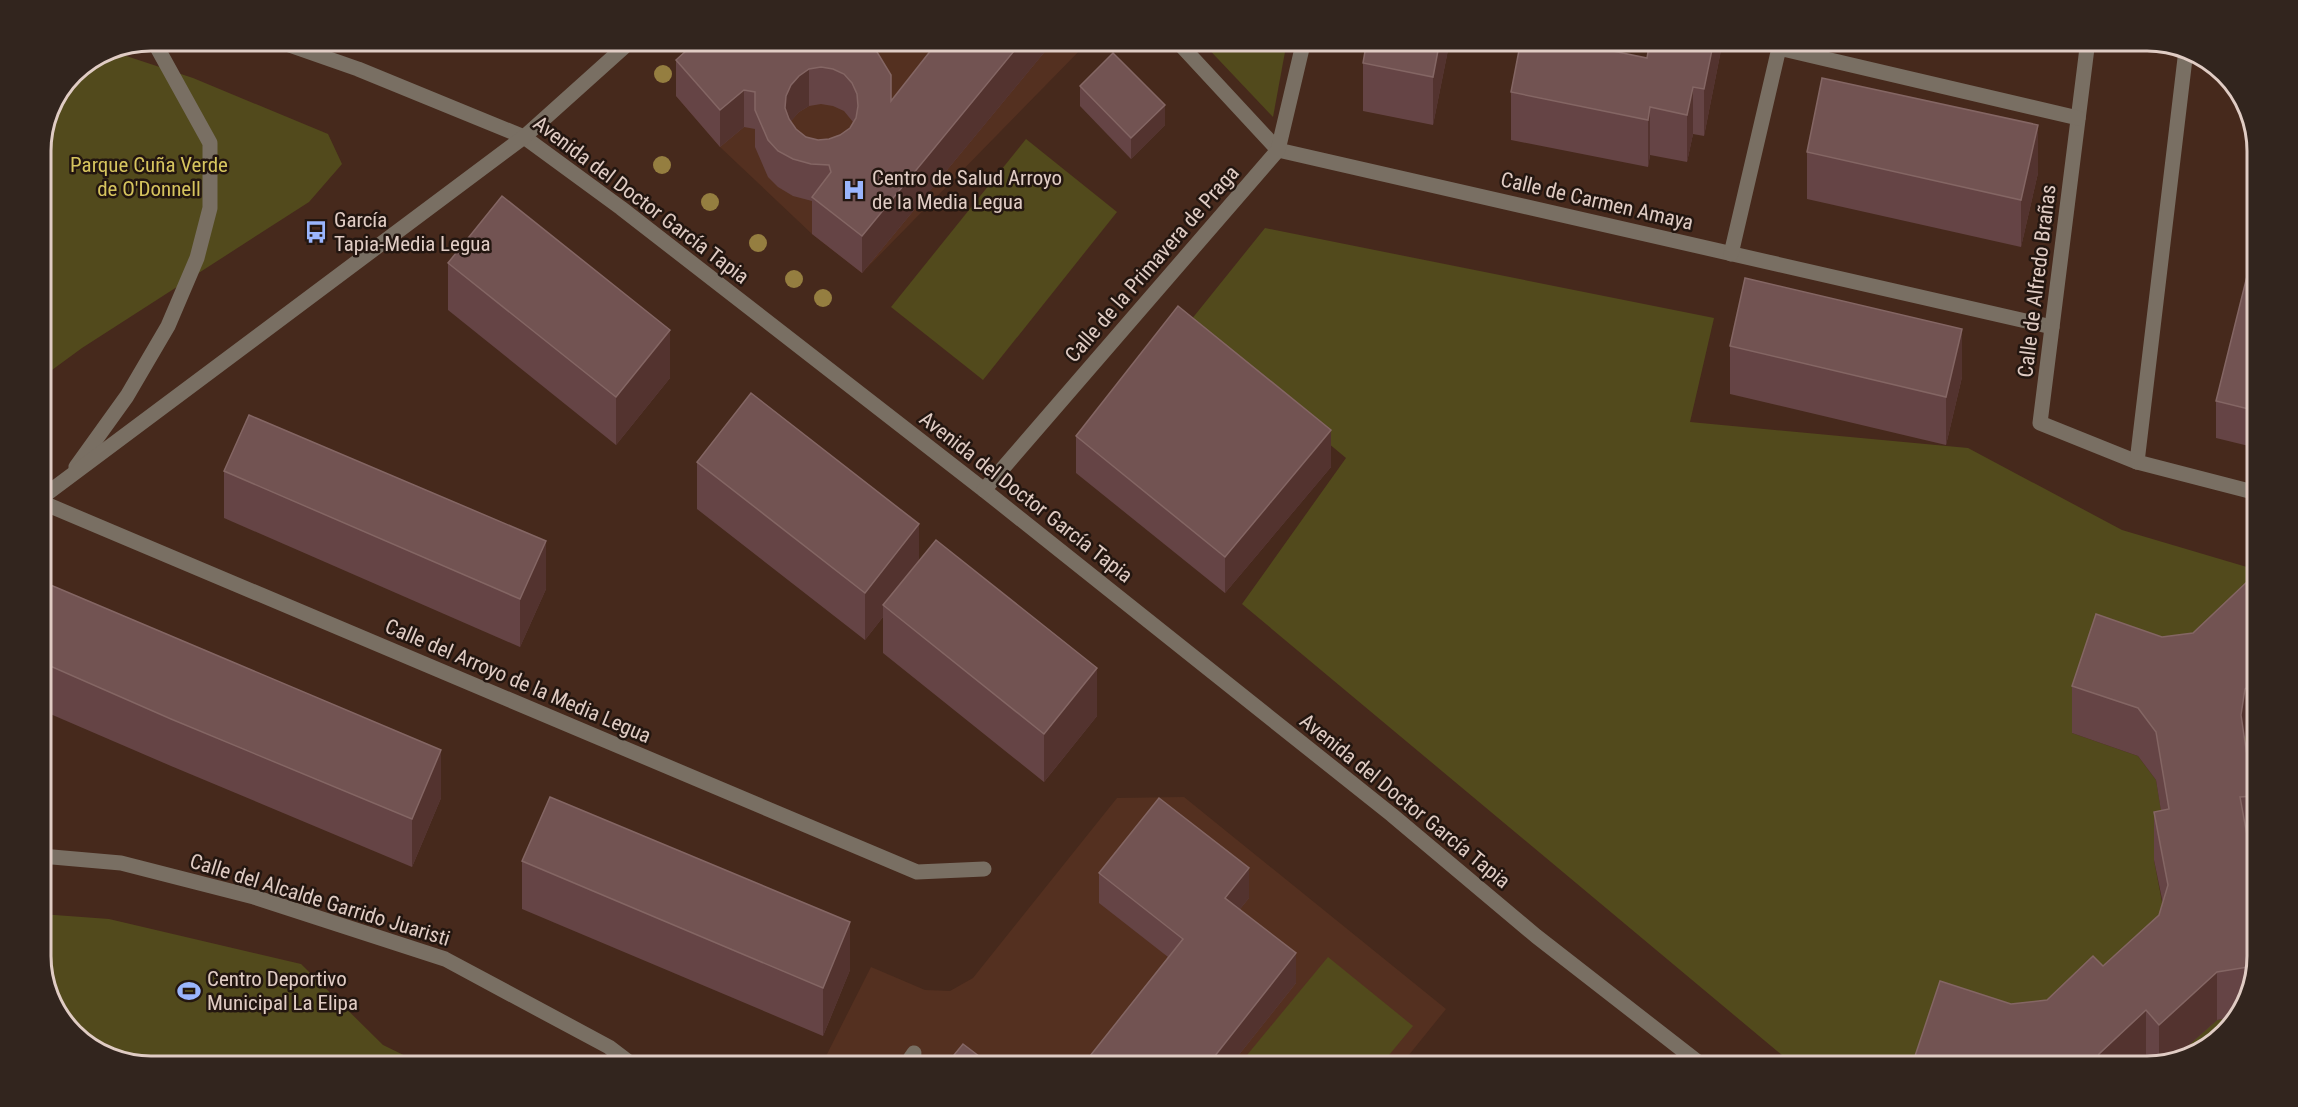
<svg xmlns="http://www.w3.org/2000/svg" width="2298" height="1107" viewBox="0 0 2298 1107" font-family="'Roboto Condensed',sans-serif">
  <style>
    .built { fill: #543020 }
    .green { fill: #524a1c }
    .water { fill: url(#water-rules) }
    .lines { fill: none; stroke-linecap: round; stroke-linejoin: round }
    .minor { stroke: #796f63; stroke-width: 15 }
    .tree { fill: #957e40 }
    .wall { fill: #654445; fill-rule: evenodd }
    .shaded-wall { fill: #53332f }
    .building { fill: #725352; stroke: #846664; stroke-width: 1.5; fill-rule: evenodd }
    .labels { text-anchor: middle; stroke-width: 5; stroke-linejoin: round; paint-order: stroke }
    .park-label { font-size: 21px; fill: #d6c45e; stroke: #231610 }
    .poi-label { font-size: 21px; fill: #e0ccc4; stroke: #231610; text-anchor: start }
    .street-label { font-size: 21px; fill: #e0ccc4; stroke: #231610 }
    .rim { fill: none; stroke: #e0ccc4; stroke-width: 3 }
  </style>
  <defs>
    <pattern id="water-rules" width="6" height="5" patternUnits="userSpaceOnUse" patternTransform="scale(1.5)"><rect width="6" height="5" fill="#ac6989"/><path d="M0 2.5h6" fill="none" stroke="#875a6e"/></pattern>
  </defs>
  <rect width="100%" height="100%" fill="#46291c"/>
  <g class="built">
    <polygon points="739,41 1089,41 862,273 812,234 720,147 676,96"/>
    <polygon points="1184,797 1446,1009 1400,1066 821,1066 871,967 925,990 950,991 973,978 1117,798"/>
  </g>
  <g class="green">
    <polygon points="1201,41 1287,41 1273,117"/>
    <polygon points="108,50 193,78 328,134 342,164 309,202 82,348 41,378 41,145 73,73"/>
    <polygon points="1026,139 1117,212 983,380 891,307"/>
    <polygon points="1265,228 1714,318 1690,422 1968,448 2122,530 2257,570 2257,635 2072,733 2138,756 2156,780 2169,857 2154,860 2168,933 2159,963 1928,1066 1795,1066 1242,604 1346,458 1187,325"/>
    <polygon points="2257,726 2257,923 2240,844 2241,763 2245,737"/>
    <polygon points="41,914 109,919 301,964 383,1045 426,1066 152,1066 103,1055 59,1017 41,963"/>
    <polygon points="1328,957 1413,1026 1380,1066 1238,1066"/>
    <polygon points="2235,1017 2208,1048 2174,1058 2217,1020"/>
  </g>
  <polygon class="water" points="1524,40 1598,41 1594,57"/>
  <g class="lines">
    <g class="minor">
      <polyline points="275,40 358,69 524,137 621,208 984,490 1392,815 1536,936 1703,1066"/>
      <polyline points="1176,40 1278,150 2052,327"/>
      <polyline points="2088,40 2040,423 2137,462"/>
      <polyline points="2186,50 2137,462 2257,493"/>
      <polyline points="1731,254 1779,48 2078,118"/>
      <polyline points="76,467 127,396 168,326 197,258 210,208 210,143 153,40"/>
      <polyline points="984,490 1278,150 1304,40"/>
      <polyline points="41,498 524,137 632,40"/>
      <polyline points="41,502 917,872 984,869"/>
      <polyline points="41,856 121,863 254,897 445,959 609,1047 634,1066"/>
      <polyline points="905,1066 914,1053"/>
    </g>
  </g>
  <g class="tree">
    <circle cx="663" cy="74" r="9"/>
    <circle cx="662" cy="165" r="9"/>
    <circle cx="710" cy="202" r="9"/>
    <circle cx="758" cy="243" r="9"/>
    <circle cx="794" cy="279" r="9"/>
    <circle cx="823" cy="298" r="9"/>
  </g>
  <g class="wall">
    <path d="M866 40 891 101 1047 40V49L862 273 812 234V201L793 196 778 187 768 177 755 147V129L744 127 720 147 676 96V60ZM821 104 833 106 844 111 853 122 850 128 840 135 829 139 818 140 806 137 796 129 790 122 799 112 809 106Z"/>
    <polygon points="1367,40 1450,40 1433,125 1363,111 1363,63"/>
    <polygon points="1723,40 1704,136 1693,134 1687,162 1650,155 1648,167 1511,140 1511,92 1647,58"/>
    <polygon points="2035,40 2059,40 2058,46"/>
    <polygon points="1080,86 1165,125 1131,159 1080,106"/>
    <polygon points="2257,145 2257,202 2252,200 2252,164"/>
    <polygon points="1807,152 2038,173 2021,247 1807,199"/>
    <polygon points="2257,236 2257,448 2216,438 2216,401"/>
    <polygon points="448,263 670,378 616,445 448,310"/>
    <polygon points="1730,346 1962,377 1946,445 1730,394"/>
    <polygon points="1076,436 1331,467 1225,593 1076,473"/>
    <polygon points="697,462 919,560 1097,716 1044,782 883,653 883,617 865,640 697,509"/>
    <polygon points="224,471 546,589 520,647 224,518"/>
    <polygon points="41,581 441,798 412,867 171,766 41,710"/>
    <polygon points="2257,587 2257,726 2245,737 2245,739 2253,796 2253,843 2248,844 2258,956 2246,1004 2235,1017 2217,1020 2174,1058 2152,1065 2146,1058 2136,1066 1915,1066 1915,1056 2011,1004 2047,1000 2103,966 2159,915 2163,904 2154,860 2154,812 2161,811 2156,780 2138,756 2072,733 2072,686 2162,637 2193,633"/>
    <polygon points="522,861 850,970 823,1036 522,909"/>
    <polygon points="1099,873 1249,898 1240,909 1296,983 1230,1066 1082,1066 1168,957 1099,903"/>
  </g>
  <g class="shaded-wall">
    <polygon points="1023,40 1047,40 1047,49 862,273 862,236"/>
    <polygon points="1440,40 1450,40 1433,125 1433,77"/>
    <polygon points="1714,40 1723,40 1704,136 1704,89"/>
    <polygon points="809,69 809,106 799,112 791,121 786,133 785,108 786,96 791,85 799,76"/>
    <polygon points="1693,87 1693,134 1687,162 1687,115"/>
    <polygon points="744,90 744,127 720,147 720,110"/>
    <polygon points="1165,105 1165,125 1131,159 1131,138"/>
    <polygon points="1650,107 1650,155 1648,167 1648,120"/>
    <polygon points="2038,125 2038,173 2021,247 2021,200"/>
    <polygon points="1962,329 1962,377 1946,445 1946,397"/>
    <polygon points="670,330 670,378 616,445 616,397"/>
    <polygon points="1331,430 1331,467 1225,593 1225,557"/>
    <polygon points="919,524 919,572 883,605 883,617 865,640 865,593"/>
    <polygon points="546,541 546,589 520,647 520,599"/>
    <polygon points="1097,668 1097,716 1044,782 1044,734"/>
    <polygon points="2257,678 2257,726 2245,737 2241,763 2241,715 2245,689"/>
    <polygon points="441,750 441,798 412,867 412,819"/>
    <polygon points="1249,868 1249,898 1225,927 1225,898"/>
    <polygon points="850,922 850,970 823,1036 823,988"/>
    <polygon points="1296,953 1296,983 1230,1066 1207,1066"/>
    <polygon points="2217,972 2217,1020 2174,1058 2159,1063 2159,1025"/>
    <polygon points="2146,1010 2146,1058 2136,1066 2095,1066 2099,1054"/>
  </g>
  <g class="building">
    <path d="M698 40H866L874 47 891 75V101L939 40H1023L862 236 812 197 831 172 829 165 811 164 793 159 778 151 768 140 755 110V92L744 90 720 110 676 60ZM821 67 833 69 844 74 852 83 857 94 858 106 856 118 850 128 840 135 829 139 818 140 806 137 796 129 789 119 785 108 786 96 791 85 799 76 809 69Z"/>
    <polygon points="1367,40 1440,40 1433,77 1363,63"/>
    <polygon points="1521,40 1560,40 1647,58 1650,40 1714,40 1704,89 1693,87 1687,115 1650,107 1648,120 1511,92"/>
    <polygon points="1113,53 1165,105 1131,138 1080,86"/>
    <polygon points="1822,78 2038,125 2021,200 1807,152"/>
    <polygon points="2256,142 2257,145 2257,165 2252,164"/>
    <polygon points="502,196 670,330 616,397 448,263"/>
    <polygon points="2257,236 2257,411 2216,401"/>
    <polygon points="1745,278 1962,329 1946,397 1730,346"/>
    <polygon points="1178,306 1331,430 1225,557 1076,436"/>
    <polygon points="751,393 919,524 865,593 697,462"/>
    <polygon points="249,415 546,541 520,599 224,471"/>
    <polygon points="936,540 1097,668 1044,734 883,605"/>
    <polygon points="2250,579 2257,587 2257,678 2245,689 2241,715 2253,796 2240,797 2253,868 2257,876 2258,956 2254,969 2248,967 2217,972 2159,1025 2146,1010 2099,1054 2095,1066 1946,1066 1915,1056 1940,981 2011,1004 2047,1000 2093,956 2103,966 2159,915 2168,885 2154,812 2169,809 2156,732 2138,708 2072,686 2096,614 2162,637 2193,633"/>
    <polygon points="41,581 441,750 412,819 171,719 41,662"/>
    <polygon points="550,797 850,922 823,988 522,861"/>
    <polygon points="1159,798 1249,868 1225,898 1296,953 1207,1066 1082,1066 1183,939 1099,873"/>
    <polygon points="963,1044 992,1066 945,1066"/>
  </g>
  <defs>
    <g id="hospital-bare" transform="scale(1.8)"><path d="M-5-5h3v3.5h4V-5h3V5h-3V1.5h-4V5h-3Z" fill="#9ab5fd" stroke="#231610" stroke-width="2.5" paint-order="stroke"/></g>
    <g id="bus-bare" transform="scale(1.8)"><path d="M-5-6H5V4H4V6H2V4H-2V6H-4V4H-5ZM-3.5-4V0h7V-4ZM-3.5 1.2v1.5H-2V1.2ZM2 1.2v1.5H3.5V1.2Z" fill="#9ab5fd" stroke="#231610" stroke-width="2.5" paint-order="stroke"/></g>
    <g id="stadium-bare" transform="scale(1.8)"><path d="M0-5a6.5 5 0 1 0 0 10a6.5 5 0 1 0 0-10ZM-3.5-1.8h7v3.6h-7Z" fill="#9ab5fd" stroke="#231610" stroke-width="2.5" paint-order="stroke"/></g>
  </defs>
  <g fill-rule="evenodd">
    <use href="#hospital-bare" x="854" y="190"/>
    <use href="#bus-bare" x="316" y="232"/>
    <use href="#stadium-bare" x="189" y="991"/>
  </g>
  <g class="labels">
    <g class="park-label">
      <text x="149" y="172">Parque Cuña Verde<tspan x="149" dy="24">de O'Donnell</tspan></text>
    </g>
    <g class="poi-label">
      <text x="872" y="185">Centro de Salud Arroyo<tspan x="872" dy="24">de la Media Legua</tspan></text>
      <text x="334" y="227">García<tspan x="334" dy="24">Tapia-Media Legua</tspan></text>
      <text x="207" y="986">Centro Deportivo<tspan x="207" dy="24">Municipal La Elipa</tspan></text>
    </g>
    <g class="street-label">
      <text transform="translate(641 200) rotate(37)" y="7">Avenida del Doctor García Tapia</text>
      <text transform="translate(1597 201) rotate(13)" y="7">Calle de Carmen Amaya</text>
      <text transform="translate(1152 264) rotate(-49)" y="7">Calle de la Primavera de Praga</text>
      <text transform="translate(2037 281) rotate(-83)" y="7">Calle de Alfredo Brañas</text>
      <text transform="translate(1026 497) rotate(38)" y="7">Avenida del Doctor García Tapia</text>
      <text transform="translate(518 681) rotate(23)" y="7">Calle del Arroyo de la Media Legua</text>
      <text transform="translate(1405 801) rotate(39)" y="7">Avenida del Doctor García Tapia</text>
      <text transform="translate(320 900) rotate(17)" y="7">Calle del Alcalde Garrido Juaristi</text>
    </g>
  </g>
  <path d="M0 0H2298V1107H0ZM151 51H2147A100 100 0 0 1 2247 151V956A100 100 0 0 1 2147 1056H151A100 100 0 0 1 51 956V151A100 100 0 0 1 151 51Z" fill="#32251e" fill-rule="evenodd"/>
  <path class="rim" d="M151 51H2147A100 100 0 0 1 2247 151V956A100 100 0 0 1 2147 1056H151A100 100 0 0 1 51 956V151A100 100 0 0 1 151 51Z"/>
</svg>
